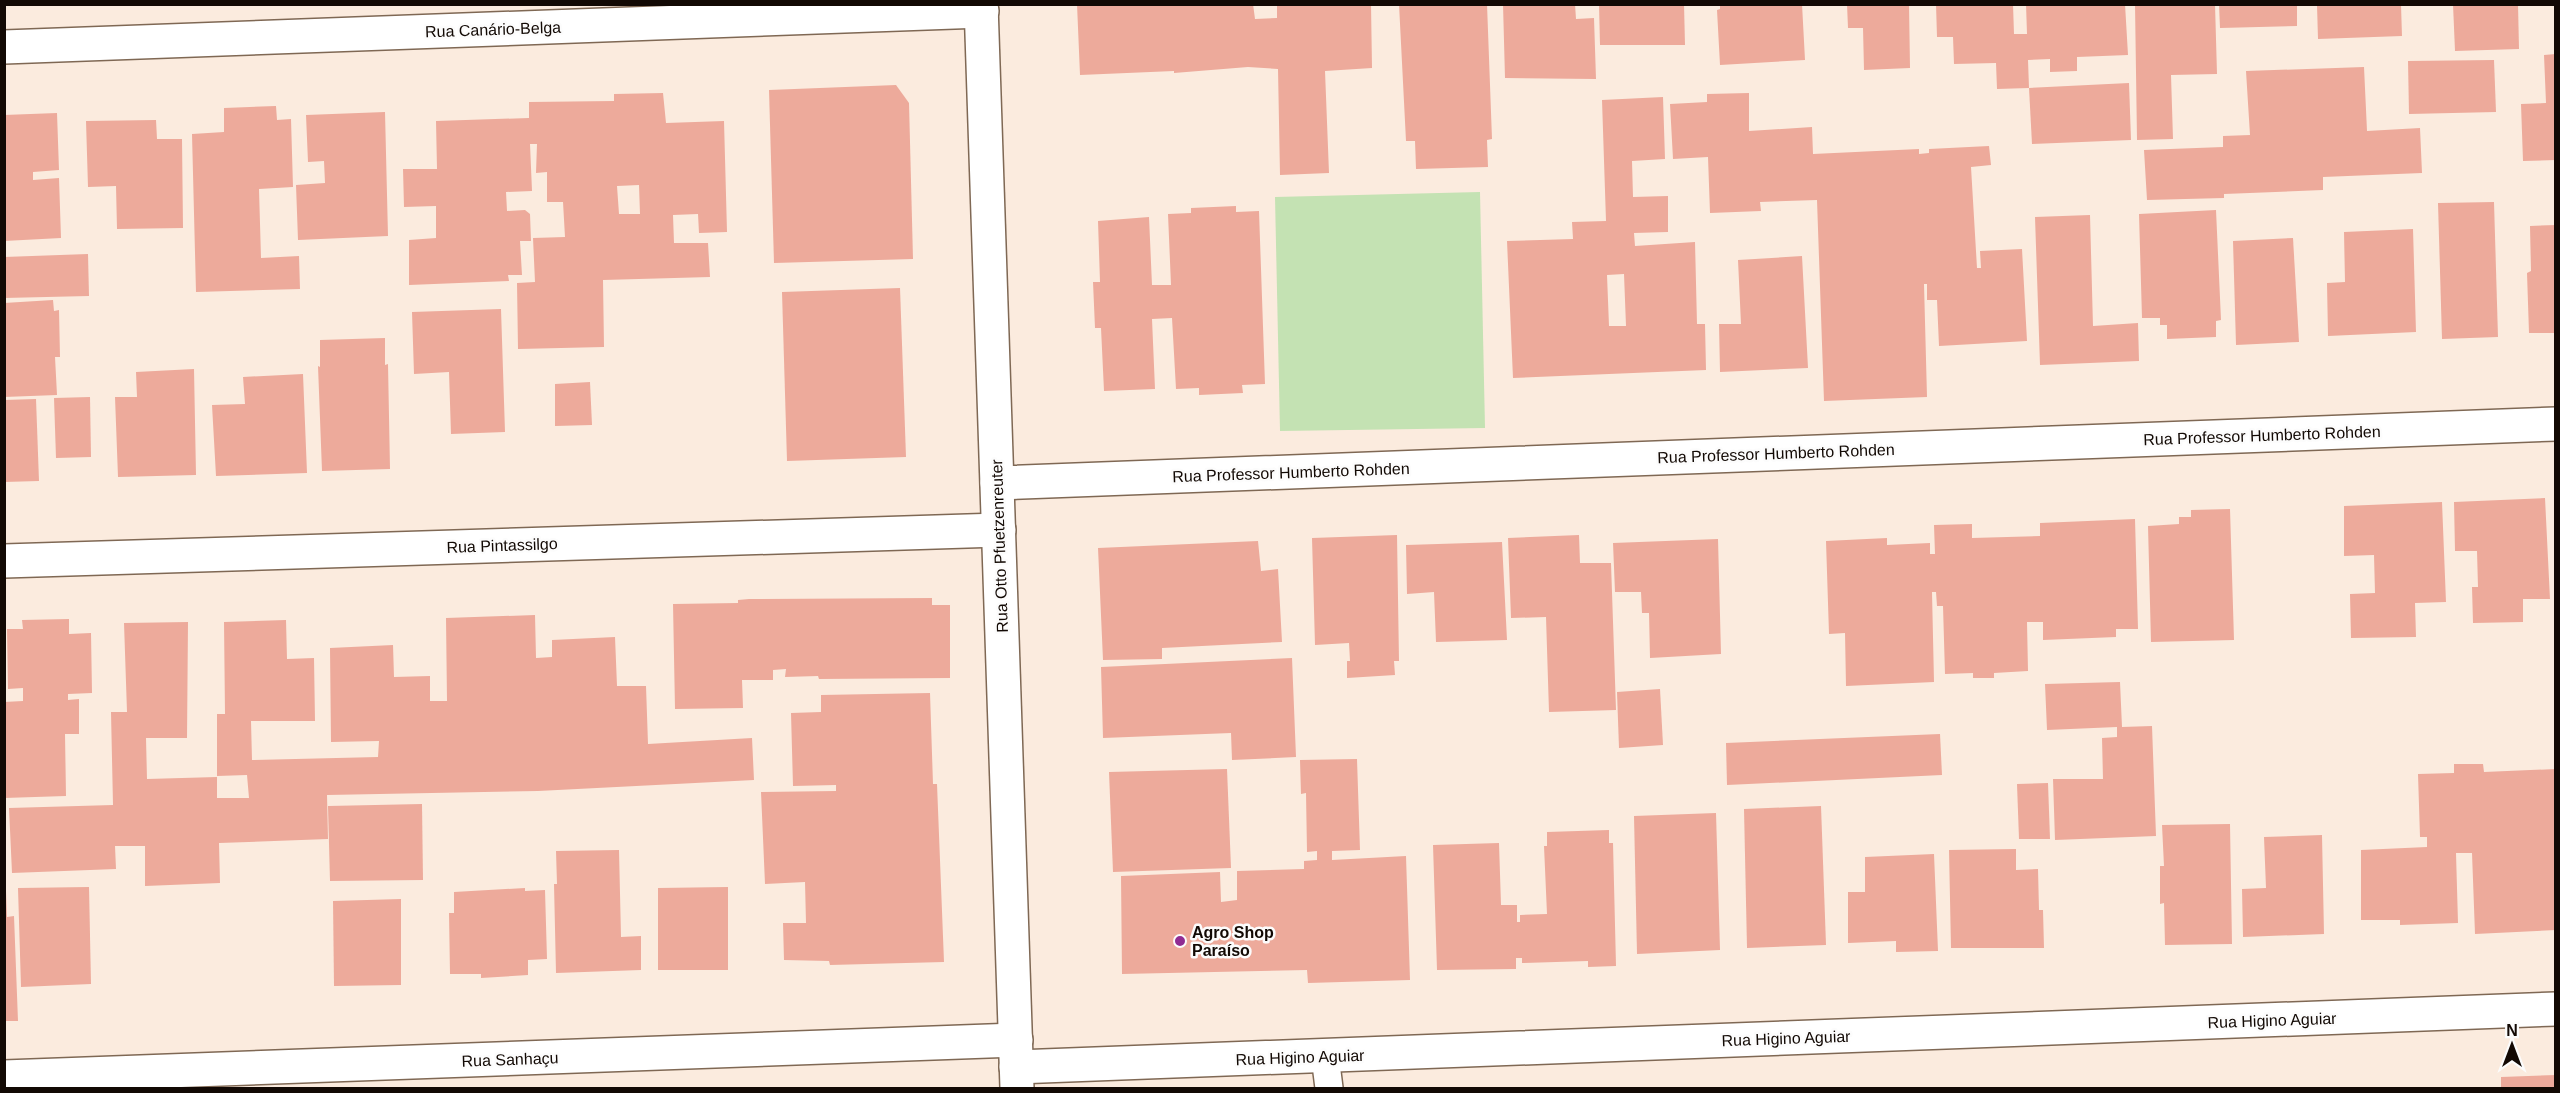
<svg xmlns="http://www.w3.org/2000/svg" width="2560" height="1093" viewBox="0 0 2560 1093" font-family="Arial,sans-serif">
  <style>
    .green { fill: #c4e2b3 }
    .building { fill: #edaa9b; fill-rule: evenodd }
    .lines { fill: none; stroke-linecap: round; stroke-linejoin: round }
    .service-casing { stroke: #7f6854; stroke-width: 30 }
    .minor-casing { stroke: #7f6854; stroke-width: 36 }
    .secondary-casing { stroke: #7f6854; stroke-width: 36 }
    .service { stroke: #fff; stroke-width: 27 }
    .minor { stroke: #fff; stroke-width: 33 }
    .secondary { stroke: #fff; stroke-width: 33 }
    .poi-dot { fill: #902c93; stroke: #fcfcfc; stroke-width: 2 }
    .labels { text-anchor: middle; stroke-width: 5; stroke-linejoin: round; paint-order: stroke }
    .street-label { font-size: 16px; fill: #120904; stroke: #fcfcfc }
    .poi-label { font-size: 16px; font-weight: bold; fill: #120904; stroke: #fcfcfc; text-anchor: start }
  </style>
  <rect width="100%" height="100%" fill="#fbebde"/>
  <polygon class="green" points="1480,192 1485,428 1280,431 1275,197"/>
  <g class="building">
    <polygon points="1077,4 1253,4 1255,19 1277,18 1277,4 1371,4 1372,68 1325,71 1329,173 1280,175 1278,69 1248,67 1174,73 1174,71 1080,75"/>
    <polygon points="1399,4 1487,4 1492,139 1487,140 1488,167 1416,169 1415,141 1406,141"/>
    <polygon points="1503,4 1575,4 1576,19 1594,18 1596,79 1505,78"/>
    <polygon points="1599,4 1684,4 1685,45 1600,45"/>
    <polygon points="1720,4 1802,4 1805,60 1720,65 1717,10 1720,9"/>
    <polygon points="1847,4 1909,4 1910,68 1864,70 1863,28 1848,28"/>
    <polygon points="1936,4 2013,4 2014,34 2027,34 2026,4 2125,4 2128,55 2077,57 2077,71 2050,72 2050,59 2028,60 2029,88 1997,89 1996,63 1954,64 1953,37 1937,37"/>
    <polygon points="2135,4 2215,4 2217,74 2171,75 2173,139 2137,140"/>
    <polygon points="2219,4 2297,4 2297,26 2220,28"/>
    <polygon points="2453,4 2518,4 2519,49 2455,51"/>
    <polygon points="2317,5 2401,5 2402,36 2318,39"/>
    <polygon points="2556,54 2556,160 2523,161 2521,104 2546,103 2544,55"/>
    <polygon points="2494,60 2496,112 2409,114 2408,61"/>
    <polygon points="2364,67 2367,131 2420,128 2422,173 2323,177 2323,190 2224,194 2224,198 2147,200 2144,150 2223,147 2223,136 2250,135 2246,71"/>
    <polygon points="2129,83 2131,140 2032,144 2029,88"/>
    <polygon points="896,85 909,103 913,259 774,263 769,90"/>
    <path d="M663 93 666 123 724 121 727 232 699 233 698 214 673 215 674 243H708L710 277 603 280 604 347 518 349 517 283 535 282 533 238 565 237 563 202H547V172L536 173 537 144H530L532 191 506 192 507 211 525 210 530 214 531 241H520L522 275H508L509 281 409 285V240L436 238V206L404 207 403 169H437L436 121 529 118V102L614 101V94ZM639 185 640 214H619L617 186Z"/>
    <polygon points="1749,93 1749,131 1812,127 1813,154 1919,149 1919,154 1929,153 1929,149 1989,146 1991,165 1971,167 1977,268 1981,268 1980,251 2022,249 2027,341 1939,346 1937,300 1927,300 1927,284 1924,284 1927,397 1824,401 1817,200 1760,202 1761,211 1710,213 1708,157 1673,159 1670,104 1707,102 1707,94"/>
    <path d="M1663 97 1665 159 1632 161 1633 197 1668 196V232L1634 233 1635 246 1695 242 1697 324H1705L1706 370 1513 378 1507 241 1573 239 1572 222 1606 221 1602 100ZM1624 274 1626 326H1609L1607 275Z"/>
    <polygon points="276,106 277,120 291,119 293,187 259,189 261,258 299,256 300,289 196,292 192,134 224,132 224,108"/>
    <polygon points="385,112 388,236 298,240 296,185 325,183 324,161 308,162 306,115"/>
    <polygon points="57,113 59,170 33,172 33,180 59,178 61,238 4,241 4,115"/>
    <polygon points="156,120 157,139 182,139 183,228 117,229 116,186 88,187 86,121"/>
    <polygon points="2494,202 2498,337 2442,339 2438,203"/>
    <polygon points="1236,206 1236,212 1259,211 1265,384 1242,385 1243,393 1199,395 1199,388 1176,389 1172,318 1152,319 1155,389 1104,391 1101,328 1095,328 1093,282 1100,282 1098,221 1149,217 1152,285 1171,285 1168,214 1191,213 1191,208"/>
    <polygon points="2216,210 2221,320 2216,321 2216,337 2167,339 2167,325 2160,325 2160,318 2142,318 2139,214"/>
    <polygon points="2090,215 2093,326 2138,323 2139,361 2040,365 2035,217"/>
    <polygon points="2556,225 2556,333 2529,333 2527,273 2531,271 2530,226"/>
    <polygon points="2413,229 2416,332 2328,336 2327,283 2345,282 2344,232"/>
    <polygon points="2293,238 2299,342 2236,345 2233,241"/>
    <polygon points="88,254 89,296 4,298 4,257"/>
    <polygon points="1802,256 1808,368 1720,372 1719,324 1741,324 1738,260"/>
    <polygon points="900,288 906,457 787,461 782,292"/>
    <polygon points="53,300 54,311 59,310 60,357 55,357 57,395 4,397 4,303"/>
    <polygon points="501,309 505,432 451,434 449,372 414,374 412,312"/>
    <polygon points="385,338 385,365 388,364 390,469 322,471 318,366 320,367 320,340"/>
    <polygon points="194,369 196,475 118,477 115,397 137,397 136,372"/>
    <polygon points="303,374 307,473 216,476 212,405 245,404 243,377"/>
    <polygon points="590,382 592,425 555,426 555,384"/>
    <polygon points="90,397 91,457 56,458 54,398"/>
    <polygon points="36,399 39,481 4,482 4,400"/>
    <polygon points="2545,498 2550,599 2523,599 2523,622 2473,623 2472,587 2478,587 2477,551 2455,551 2454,502"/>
    <polygon points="2442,502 2446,602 2415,603 2416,637 2351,638 2350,594 2375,593 2374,555 2344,556 2344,506"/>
    <polygon points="2230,509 2234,640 2151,642 2148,526 2179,524 2179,517 2191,517 2191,510"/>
    <polygon points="2135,519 2138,629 2116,629 2116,637 2043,640 2043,622 2027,622 2028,671 1994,673 1994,678 1973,678 1973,673 1945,674 1943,606 1937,606 1936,592 1932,592 1934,682 1846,686 1845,633 1829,634 1826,541 1887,538 1887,545 1930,543 1930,554 1935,554 1934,525 1972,524 1972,538 2040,536 2040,523"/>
    <polygon points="1397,535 1399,661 1394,661 1395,675 1347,678 1347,661 1350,661 1349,643 1315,645 1312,538"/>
    <polygon points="1579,535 1580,563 1611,563 1616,710 1549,712 1546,617 1511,618 1508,538"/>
    <polygon points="1718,539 1721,654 1650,658 1649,613 1642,613 1641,592 1615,592 1613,543"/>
    <polygon points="1258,541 1261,571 1278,569 1282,642 1162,648 1162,659 1103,660 1098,548"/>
    <polygon points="1502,542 1507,640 1436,642 1434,592 1407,594 1406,545"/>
    <polygon points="932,598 932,605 950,605 950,678 819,679 818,676 785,677 786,669 773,670 773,680 742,680 743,708 675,709 673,604 738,603 738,600 749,599"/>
    <polygon points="535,615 536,658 552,657 552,640 615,637 617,686 646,686 648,744 752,738 754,780 538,791 327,795 328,839 219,843 220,883 145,886 145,846 115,846 116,869 12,873 9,808 113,805 111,712 127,712 124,623 188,622 187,738 146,738 147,779 217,777 217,798 249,798 247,775 217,776 217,714 225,714 224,622 286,620 287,659 314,658 315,721 251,721 252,760 378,757 379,741 331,742 330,648 393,645 394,677 430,676 430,701 447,701 446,618"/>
    <polygon points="69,619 69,634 91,633 92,693 68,694 68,700 79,699 79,734 65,734 66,796 4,798 4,702 23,701 23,688 8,689 7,629 23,629 22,620"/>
    <polygon points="1292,658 1296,757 1232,760 1231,733 1103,738 1101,667"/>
    <polygon points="2120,682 2122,727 2152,726 2156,836 2055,840 2053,779 2103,779 2102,738 2117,737 2117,727 2047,730 2045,684"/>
    <polygon points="1660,689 1663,745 1619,748 1617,692"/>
    <polygon points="930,693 933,784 937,784 944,962 830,965 829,961 784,960 783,923 806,923 805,882 765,884 761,792 836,791 836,785 793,786 791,713 821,712 821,695"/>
    <polygon points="1940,734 1942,775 1727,785 1726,743"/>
    <polygon points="1357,759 1360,850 1332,851 1332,860 1406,856 1410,980 1308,983 1307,970 1122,974 1121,876 1220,872 1221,902 1237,900 1237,871 1304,869 1304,861 1317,860 1317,851 1307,852 1306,793 1301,794 1300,760"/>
    <polygon points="2454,764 2483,764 2484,772 2556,769 2556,930 2475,934 2472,853 2456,853 2458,923 2400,925 2400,920 2361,920 2361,850 2427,847 2427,837 2420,837 2418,774 2454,773"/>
    <polygon points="1227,769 1231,868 1113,872 1109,772"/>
    <polygon points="2048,783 2050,839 2019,839 2017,784"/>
    <polygon points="422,804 423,880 330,881 328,806"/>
    <polygon points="1821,806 1826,945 1747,948 1744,809"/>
    <polygon points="1716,813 1720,950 1637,954 1634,816"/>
    <polygon points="2230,824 2232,944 2165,945 2164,903 2160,904 2160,866 2164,866 2162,825"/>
    <polygon points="1609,830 1609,843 1613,843 1616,966 1588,967 1588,961 1522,963 1522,958 1516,958 1516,969 1437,970 1433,845 1499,843 1501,905 1517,905 1517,922 1520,922 1520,915 1547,914 1544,846 1547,846 1547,832"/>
    <polygon points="2322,835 2324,934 2243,937 2242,889 2266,888 2264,837"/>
    <polygon points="2016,849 2016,870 2038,869 2039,910 2043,910 2044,948 1951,948 1949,850"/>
    <polygon points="619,850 621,937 641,936 641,970 556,973 554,884 557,884 556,851"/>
    <polygon points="1934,854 1938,951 1896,952 1896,941 1848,943 1848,892 1865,892 1865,857"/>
    <polygon points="89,887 91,984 21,987 18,888"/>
    <polygon points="728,887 728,970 658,970 658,888"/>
    <polygon points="525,888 525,891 545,890 547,959 528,960 528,975 481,978 481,974 450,974 449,913 454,913 454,892"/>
    <polygon points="4,891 6,891 7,917 14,916 18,1021 4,1021"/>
    <polygon points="401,899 401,985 334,986 333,901"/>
    <polygon points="2556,1075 2556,1088 2501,1088 2501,1077"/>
  </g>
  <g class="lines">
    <g class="service-casing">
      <polyline id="service" points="1325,1056 1329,1088"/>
    </g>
    <g class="minor-casing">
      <g id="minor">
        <polyline points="4,47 982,11"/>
        <polyline points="997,483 2556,424"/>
        <polyline points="4,561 999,530"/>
        <polyline points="1016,1067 2556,1009"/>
        <polyline points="4,1077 1016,1040"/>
      </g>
    </g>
    <g class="secondary-casing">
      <polyline id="secondary" points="981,4 1017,1088"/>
    </g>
    <use href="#service" class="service"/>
    <use href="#minor" class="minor"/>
    <use href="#secondary" class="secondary"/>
  </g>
  <circle class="poi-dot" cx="1180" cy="941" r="6"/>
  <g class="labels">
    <g class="street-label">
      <text transform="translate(493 29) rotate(-2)" y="6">Rua Canário-Belga</text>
      <text transform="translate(2262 435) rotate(-2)" y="6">Rua Professor Humberto Rohden</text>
      <text transform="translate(1776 453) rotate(-2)" y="6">Rua Professor Humberto Rohden</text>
      <text transform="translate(1291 472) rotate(-2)" y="6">Rua Professor Humberto Rohden</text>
      <text transform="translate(502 545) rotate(-2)" y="6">Rua Pintassilgo</text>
      <text transform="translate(999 546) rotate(-92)" y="6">Rua Otto Pfuetzenreuter</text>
      <text transform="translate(2272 1020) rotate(-2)" y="6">Rua Higino Aguiar</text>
      <text transform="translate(1786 1038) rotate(-2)" y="6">Rua Higino Aguiar</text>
      <text transform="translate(1300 1057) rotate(-2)" y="6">Rua Higino Aguiar</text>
      <text transform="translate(510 1059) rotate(-2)" y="6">Rua Sanhaçu</text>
    </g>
    <g class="poi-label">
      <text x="1192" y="938">Agro Shop<tspan x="1192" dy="18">Paraíso</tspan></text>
    </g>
  </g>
  <rect width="2560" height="1093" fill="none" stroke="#120904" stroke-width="12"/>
  <g transform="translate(2512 1045)" stroke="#fcfcfc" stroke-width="4.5" paint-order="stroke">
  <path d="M0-4.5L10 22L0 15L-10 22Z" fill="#120904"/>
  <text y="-9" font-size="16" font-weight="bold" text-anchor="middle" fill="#120904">N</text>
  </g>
</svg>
